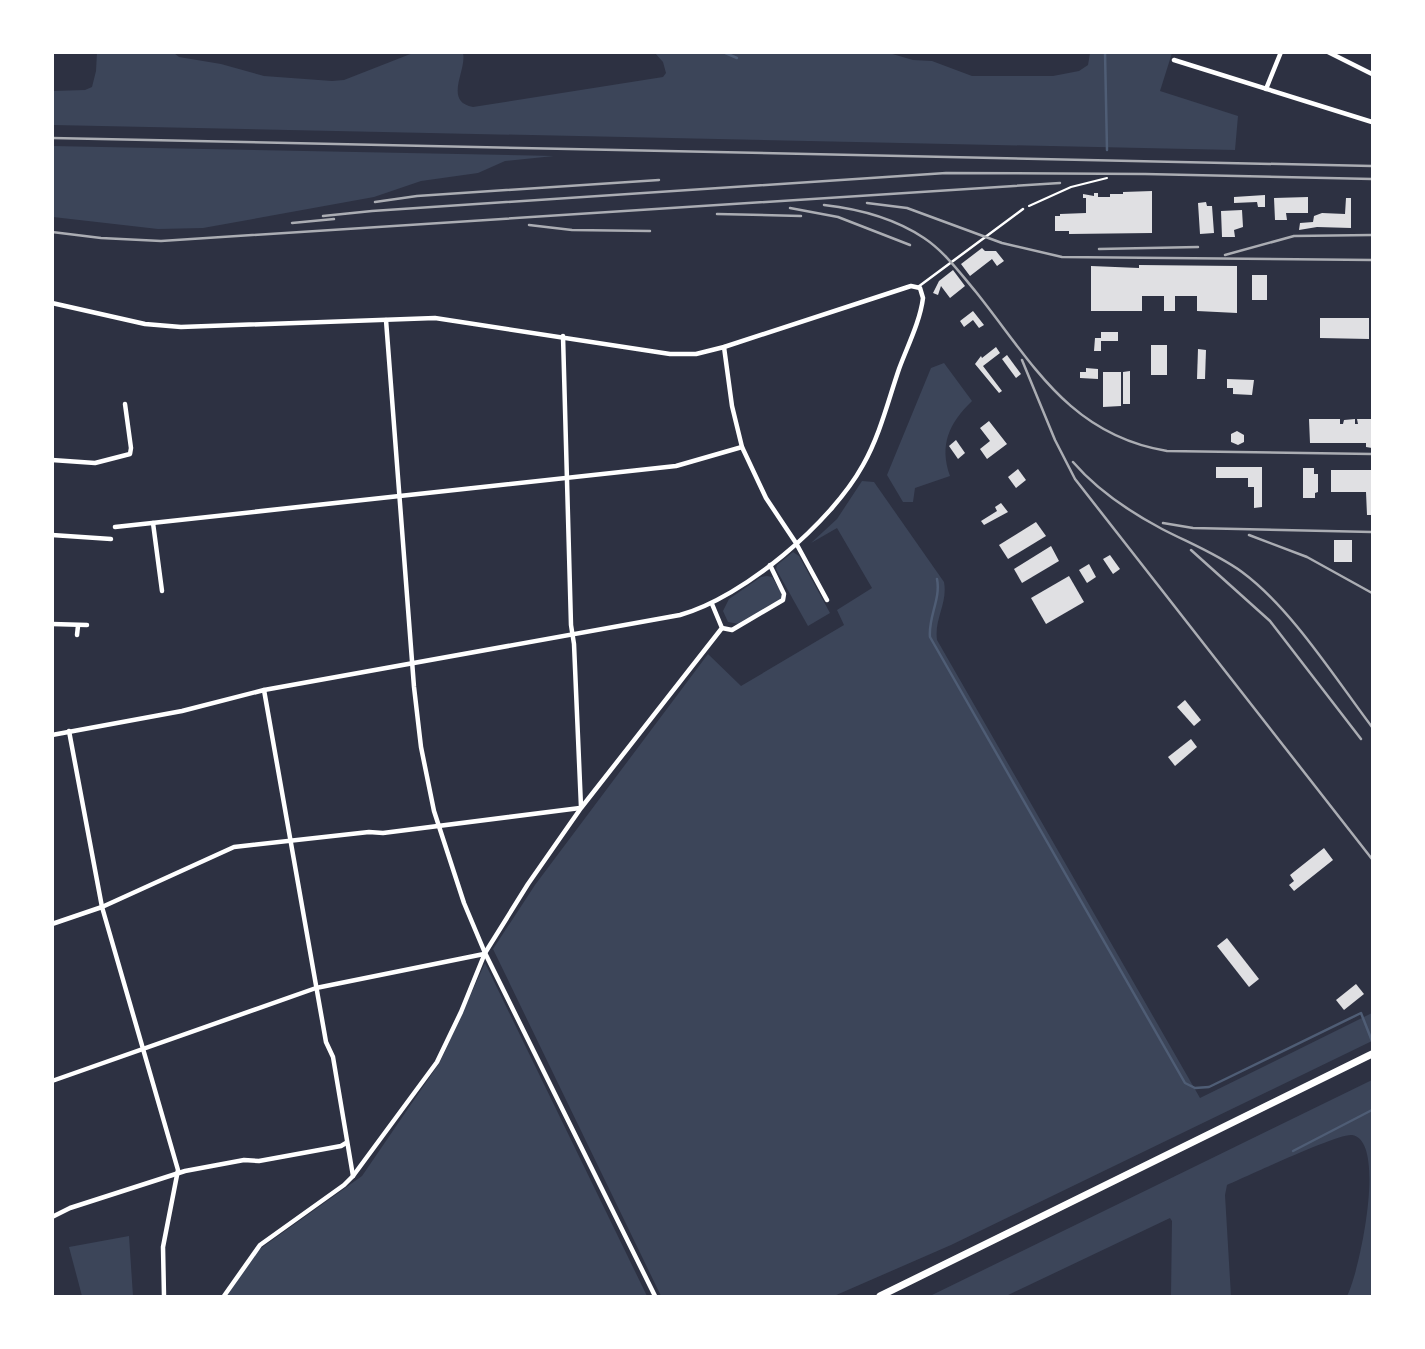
<svg xmlns="http://www.w3.org/2000/svg" width="1425" height="1349" viewBox="0 0 1425 1349" font-family="Spectral,serif">
  <style>
    .green { fill: #3c4559 }
    .lines { fill: none; stroke-linecap: round; stroke-linejoin: round }
    .stream { stroke: #4f5d75; stroke-width: 2.5 }
    .building { fill: #e0e0e3 }
    .path { stroke: #fff; stroke-width: 2 }
    .service { stroke: #fff; stroke-width: 2.5 }
    .minor { stroke: #fff; stroke-width: 4.5 }
    .primary { stroke: #fff; stroke-width: 7 }
    .rail { stroke: #abadb3; stroke-width: 2.5 }
  </style>
  <rect width="100%" height="100%" fill="#2d3142"/>
  <g class="green">
    <path d="M97 52 174 53 179 57 221 64 264 76 332 81 344 80 413 53H463C467 71 443 101 473 107L663 77 666 73 663 62 655 53H889L913 60 932 61 972 76H1053L1079 71 1088 65 1090 53H1172L1160 91 1238 116 1235 150 53 125V91L85 90 92 87 96 71Z"/>
    <polygon points="52,146 554,156 505,161 478,173 421,181 374,197 203,228 158,229 53,217"/>
    <path d="M944 363 972 401C949 423 939 445 950 476L915 488 913 502H903L887 475 931 368Z"/>
    <path d="M862 481 874 482 944 582C948 603 934 619 937 640L1200 1098 1372 1013V1041L951 1245 834 1296H661L493 949 535 885 708 654 741 686 844 625 837 610 872 588 837 528 811 543 837 519Z"/>
    <polygon points="793,552 799,556 830,613 808,626 776,569 777,565"/>
    <polygon points="767,576 772,577 781,592 781,599 739,624 728,622 723,611 729,599 761,577"/>
    <polygon points="485,963 647,1296 226,1296 257,1251 362,1176 440,1062"/>
    <path d="M1372 1080V1296H1347C1359 1274 1388 1140 1352 1135 1338 1133 1246 1177 1227 1185L1225 1195 1231 1296H1171L1172 1221 1170 1218 1006 1296H930Z"/>
    <polygon points="129,1236 133,1296 82,1296 69,1247"/>
  </g>
  <g class="lines">
    <g class="stream">
      <polyline points="723,52 737,58"/>
      <polyline points="1105,52 1107,150"/>
      <path d="M937 579C941 599 928 617 930 637L1185 1083 1195 1088 1209 1087 1361 1013 1372 1041"/>
      <polyline points="1293,1151 1372,1110"/>
    </g>
  </g>
  <g class="building">
    <polygon points="1152,191 1152,233 1069,234 1069,231 1055,231 1055,216 1060,216 1060,214 1086,213 1086,198 1083,198 1083,194 1094,196 1094,193 1098,193 1098,197 1110,197 1110,194 1123,194 1123,192"/>
    <polygon points="1265,195 1265,207 1258,207 1257,202 1234,203 1234,197"/>
    <polygon points="1308,197 1308,213 1286,213 1287,220 1275,220 1274,198"/>
    <polygon points="1346,198 1351,198 1351,228 1317,227 1299,230 1300,223 1313,222 1314,216 1322,213 1345,214"/>
    <polygon points="1206,202 1207,206 1212,206 1214,233 1200,234 1198,203"/>
    <polygon points="1242,210 1243,227 1234,230 1235,237 1222,237 1221,211"/>
    <polygon points="982,248 985,251 996,251 1004,261 997,266 992,259 970,276 961,264"/>
    <polygon points="1139,265 1237,266 1237,313 1197,311 1197,296 1175,296 1175,311 1164,311 1164,296 1142,296 1142,311 1091,311 1091,266 1139,268"/>
    <polygon points="953,270 965,286 950,298 941,286 938,295 933,293 939,281"/>
    <rect x="1252" y="275" width="15" height="25"/>
    <polygon points="973,311 984,325 979,328 973,320 964,327 960,321"/>
    <polygon points="1320,318 1369,318 1369,339 1320,338"/>
    <polygon points="1101,332 1118,332 1118,341 1101,341 1101,351 1094,351 1095,338 1101,338"/>
    <rect x="1151" y="345" width="16" height="30"/>
    <polygon points="996,347 1000,353 983,366 1002,391 999,393 975,364 981,356 982,358"/>
    <polygon points="1198,349 1206,350 1205,379 1197,379"/>
    <polygon points="1007,355 1021,374 1016,378 1002,359"/>
    <polygon points="1086,368 1098,369 1098,379 1080,378 1080,372 1086,372"/>
    <polygon points="1130,371 1130,404 1123,404 1123,372"/>
    <polygon points="1103,372 1121,372 1121,406 1103,407"/>
    <polygon points="1227,379 1254,380 1252,395 1233,394 1233,388 1227,388"/>
    <polygon points="1309,419 1340,419 1340,424 1343,424 1344,420 1355,419 1355,424 1358,424 1357,419 1372,419 1372,448 1366,447 1366,443 1310,443"/>
    <polygon points="989,421 1007,444 987,459 980,449 990,441 980,428"/>
    <polygon points="1237,431 1244,435 1244,442 1238,445 1231,442 1231,434"/>
    <polygon points="956,440 965,453 958,459 949,446"/>
    <polygon points="1216,467 1262,467 1262,507 1254,508 1254,487 1248,487 1248,478 1216,478"/>
    <polygon points="1303,468 1314,468 1314,474 1318,474 1318,492 1315,493 1315,498 1303,498"/>
    <polygon points="1018,469 1026,480 1016,488 1008,477"/>
    <polygon points="1331,470 1372,470 1372,515 1367,515 1366,492 1331,492"/>
    <polygon points="1001,503 1008,512 984,525 981,521 997,511 995,507"/>
    <polygon points="1036,522 1046,536 1008,559 999,545"/>
    <rect x="1334" y="540" width="18" height="22"/>
    <polygon points="1051,546 1059,561 1022,583 1014,569"/>
    <polygon points="1110,555 1120,569 1113,574 1103,559"/>
    <polygon points="1089,564 1096,577 1087,583 1079,570"/>
    <polygon points="1069,576 1084,602 1046,624 1031,598"/>
    <polygon points="1185,700 1201,720 1194,726 1177,707"/>
    <polygon points="1191,739 1197,747 1175,766 1168,757"/>
    <polygon points="1324,848 1333,860 1294,891 1289,885 1294,881 1290,875"/>
    <polygon points="1227,938 1259,979 1249,987 1217,946"/>
    <polygon points="1356,984 1364,994 1344,1010 1336,1000"/>
  </g>
  <g class="lines">
    <polyline class="path" points="1029,206 1071,187 1107,178"/>
    <polyline class="service" points="918,287 1023,209"/>
    <g class="minor">
      <polyline points="1328,52 1372,74"/>
      <polyline points="1174,60 1372,122"/>
      <polyline points="1266,89 1281,52"/>
      <path d="M52 303 145 324 181 327 435 318 670 354H696L724 347 911 286 920 288 923 298C920 322 907 347 899 369 888 401 880 435 863 465 831 523 744 597 680 615L264 690 182 711 52 735"/>
      <polyline points="386,320 414,687 421,747 434,811 464,903 485,953 655,1296"/>
      <polyline points="563,336 571,625 574,644 581,807"/>
      <polyline points="724,347 732,406 742,447 766,498 796,543 827,600"/>
      <polyline points="52,460 95,463 130,454 131,448 125,404"/>
      <polyline points="153,523 162,591"/>
      <polyline points="115,527 676,466 742,447"/>
      <polyline points="52,535 111,539"/>
      <polyline points="52,624 87,625"/>
      <polyline points="722,628 732,630 783,600 784,594 770,565"/>
      <polyline points="77,635 78,626"/>
      <polyline points="264,690 326,1042 333,1057 353,1176"/>
      <polyline points="69,731 102,907 178,1170 163,1247 164,1296"/>
      <polyline points="52,924 102,907 234,847 369,832 383,833 580,808"/>
      <polyline points="52,1081 316,988 484,954"/>
      <polyline points="52,1217 70,1208 185,1171 244,1160 259,1161 341,1146 346,1143"/>
      <polyline points="224,1296 260,1245 344,1185 353,1176 437,1062 461,1012 485,953 528,884 581,808 722,628 712,604"/>
    </g>
    <polyline class="primary" points="880,1296 1372,1054"/>
    <g class="rail">
      <polyline points="52,138 1372,166"/>
      <polyline points="375,202 417,196 659,180"/>
      <polyline points="867,203 907,208 1002,243 1062,257 1372,260"/>
      <path d="M824 205C860 209 894 218 924 238 945 252 960 273 976 292 1032 362 1069 435 1167 451L1372 454"/>
      <polyline points="790,208 838,217 910,245"/>
      <polyline points="717,214 801,216"/>
      <polyline points="323,216 372,211 946,173 1145,174 1372,179"/>
      <polyline points="292,223 334,219"/>
      <polyline points="529,225 572,230 650,231"/>
      <polyline points="52,232 101,238 161,241 1060,183"/>
      <polyline points="1099,249 1198,247"/>
      <polyline points="1225,255 1294,236 1372,235"/>
      <polyline points="1022,360 1055,440 1075,479 1372,859"/>
      <path d="M1073 462C1097 490 1130 512 1162 529 1189 543 1217 554 1242 572 1291 608 1335 678 1372 727"/>
      <polyline points="1163,523 1193,528 1372,532"/>
      <polyline points="1249,535 1307,557 1372,593"/>
      <polyline points="1191,550 1270,621 1361,739"/>
    </g>
  </g>
  <rect width="1425" height="1349" fill="none" stroke="#ffffff" stroke-width="108"/>
</svg>
